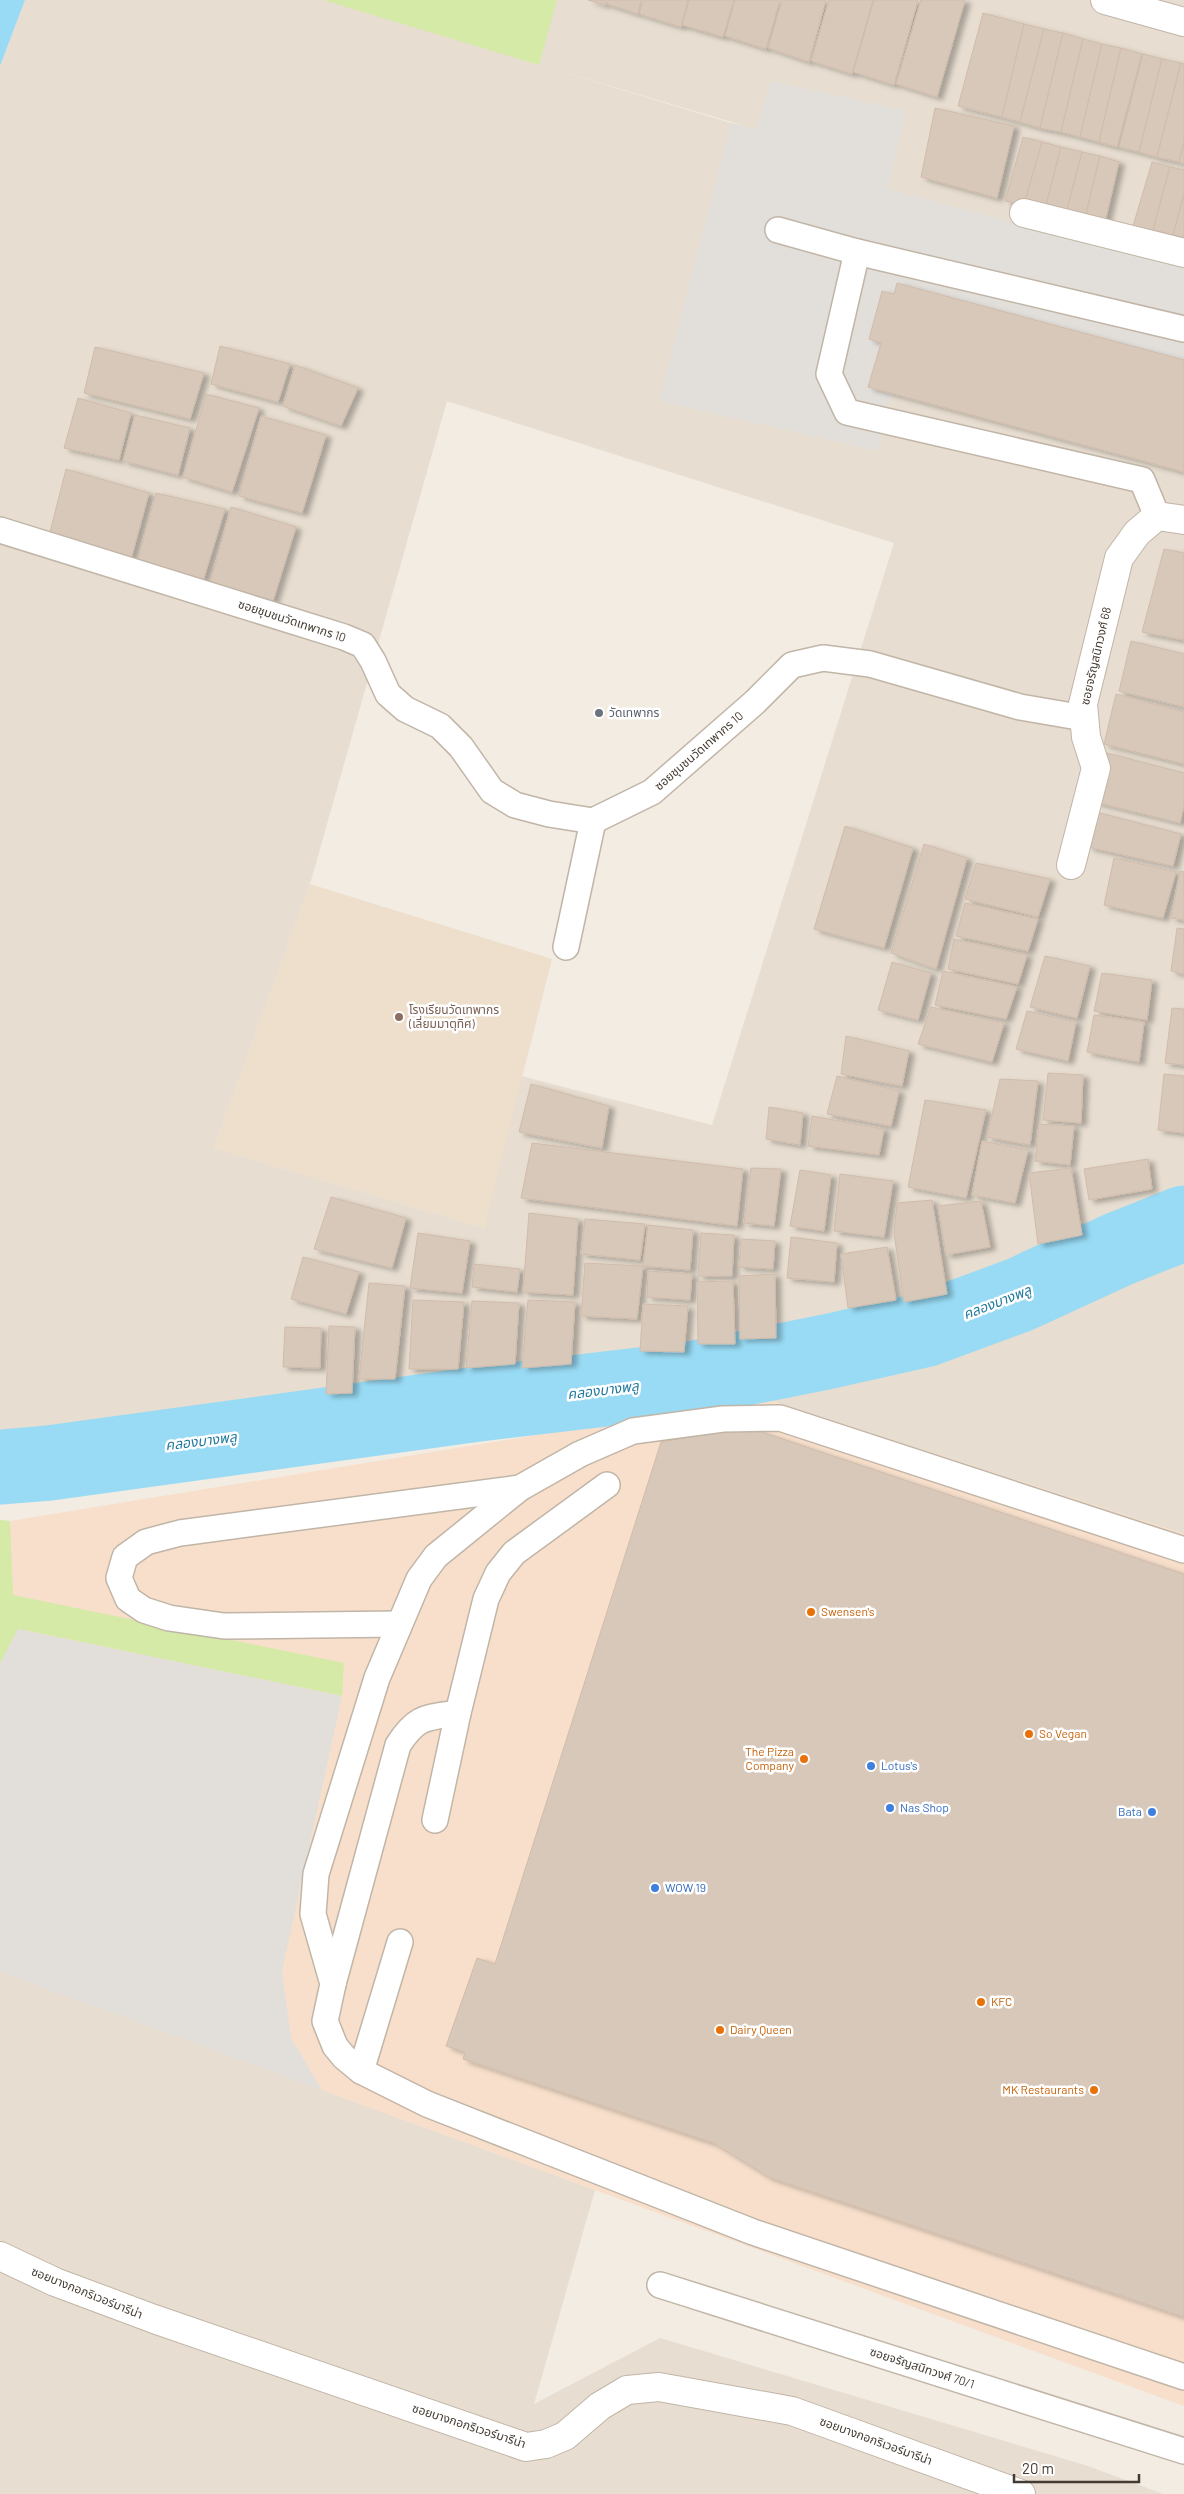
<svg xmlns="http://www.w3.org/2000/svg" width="1184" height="2494" viewBox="0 0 1184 2494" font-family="Barlow,'Noto Sans Thai',sans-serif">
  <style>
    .residential { fill: #e7ddd0; fill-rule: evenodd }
    .commercial { fill: #f7dfcb }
    .education { fill: #eddfcb }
    .green { fill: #d5eaa7 }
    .parking { fill: #e2dfdb }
    .water { fill: #99dbf5 }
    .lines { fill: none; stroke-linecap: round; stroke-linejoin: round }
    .river { stroke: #99dbf5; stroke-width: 75 }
    .building { fill: #d8c8ba; stroke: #d0bcaa; filter: url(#shadow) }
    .service-casing { stroke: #c1b5a7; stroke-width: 28 }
    .minor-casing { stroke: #c1b5a7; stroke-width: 30 }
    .service { stroke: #fff; stroke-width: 25 }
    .minor { stroke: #fff; stroke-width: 28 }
    .worship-dot { fill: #6b7280; stroke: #fff; stroke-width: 2 }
    .education-dot { fill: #8d6e63; stroke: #fff; stroke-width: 2 }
    .food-dot { fill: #e8710a; stroke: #fff; stroke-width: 2 }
    .shop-dot { fill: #3f7fe0; stroke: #fff; stroke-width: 2 }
    .labels { text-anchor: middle; stroke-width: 5; stroke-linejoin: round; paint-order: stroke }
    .street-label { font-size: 12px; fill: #443b32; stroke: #fff }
    .worship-label { font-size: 12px; fill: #5b616d; stroke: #fff; text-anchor: start }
    .education-label { font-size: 12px; fill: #785e54; stroke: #fff; text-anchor: start }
    .food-label { font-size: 12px; fill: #c56008; stroke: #fff; text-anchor: start }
    .shop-label { font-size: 12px; fill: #366cbe; stroke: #fff; text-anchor: start }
    .water-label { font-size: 14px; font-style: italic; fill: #227a9e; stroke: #fff }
  </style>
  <defs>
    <filter id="shadow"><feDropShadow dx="5.5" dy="3" stdDeviation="2.5" flood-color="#0004"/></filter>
  </defs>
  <rect width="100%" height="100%" fill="#f3ece2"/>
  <g class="residential">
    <path d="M25 0H1184V1196L1140 1211 990 1285 892 1327 754 1355 407 1397 184 1430 0 1444V66ZM526 61 742 125 731 123ZM447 401 894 543 712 1125 521 1076 484 1228 214 1148 310 884Z"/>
    <polygon points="1184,1251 1184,1534 763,1398 985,1336"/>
    <polygon points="0,1972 595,2190 534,2404 660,2338 1088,2466 1163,2494 0,2494"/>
  </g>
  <polygon class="commercial" points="763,1398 1184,1534 1184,2406 0,1972 0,1520 10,1521"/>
  <polygon class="education" points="310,884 552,959 484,1228 214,1148"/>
  <g class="green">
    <polygon points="323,0 557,0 539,65"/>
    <polygon points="0,1520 10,1521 13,1595 344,1663 342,1696 19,1629 0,1664"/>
  </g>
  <g class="parking">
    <polygon points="771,81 906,111 888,189 1184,268 1184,376 911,310 878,451 659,401 731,123 756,129"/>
    <polygon points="18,1629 342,1696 282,1971 291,2038 322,2090 0,1972 0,1664"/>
  </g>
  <polygon class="water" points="0,0 25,0 0,66"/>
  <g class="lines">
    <polyline class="river" points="0,1467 49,1463 478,1404 690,1379 826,1352 924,1330 1019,1295 1119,1249 1184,1223"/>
  </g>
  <g class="building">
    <polygon points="588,0 606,0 605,5"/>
    <polygon points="608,0 641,0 638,14 607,4"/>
    <polygon points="643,0 688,0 681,27 639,14"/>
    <polygon points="689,0 734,0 723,37 682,25"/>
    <polygon points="735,0 780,0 766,49 725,36"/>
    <polygon points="782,0 826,0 809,62 768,48"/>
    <polygon points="829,0 873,0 852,74 811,61"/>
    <polygon points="874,0 918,0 894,85 853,72"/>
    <polygon points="921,0 965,0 937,97 896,84"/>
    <polygon points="983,13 1024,24 1002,117 958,106"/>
    <polygon points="1024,24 1044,29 1020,122 1002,117"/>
    <polygon points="1044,29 1063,33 1040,128 1020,122"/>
    <polygon points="1063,33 1083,39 1061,132 1040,128"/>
    <polygon points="1083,39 1102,44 1080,137 1061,132"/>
    <polygon points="1102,44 1121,48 1099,142 1080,137"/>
    <polygon points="1121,48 1142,54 1117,147 1099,142"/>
    <polygon points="1143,54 1162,59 1139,152 1119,147"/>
    <polygon points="1162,59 1181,63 1157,157 1139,152"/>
    <polygon points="1181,63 1184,64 1184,142 1179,162 1157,157"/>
    <polygon points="935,108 1014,126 997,198 921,177"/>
    <polygon points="1023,137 1042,142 1024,205 1005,201"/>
    <polygon points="1042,142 1061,147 1045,209 1024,205"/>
    <polygon points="1184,142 1184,164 1179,162"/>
    <polygon points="1061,147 1082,152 1066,214 1045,209"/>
    <polygon points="1082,152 1100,156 1085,218 1066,214"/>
    <polygon points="1100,156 1119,162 1105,222 1085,218"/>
    <polygon points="1152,162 1170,167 1153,230 1133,226"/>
    <polygon points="1170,167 1184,170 1184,194 1173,235 1153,230"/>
    <polygon points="1184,194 1184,237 1173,235"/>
    <polygon points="897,283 1184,360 1184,472 868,387 881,343 869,339 882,291 894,294"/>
    <polygon points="220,346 290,364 278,402 211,384"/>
    <polygon points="95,347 204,373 190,419 84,393"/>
    <polygon points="295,365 358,388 341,426 283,406"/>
    <polygon points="206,394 259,408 232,492 183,477"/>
    <polygon points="78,398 131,413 119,460 64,448"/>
    <polygon points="135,415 190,428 178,475 123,461"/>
    <polygon points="261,416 326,435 302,513 239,496"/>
    <polygon points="66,469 149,493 131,559 49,536"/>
    <polygon points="156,493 225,509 203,581 137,563"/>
    <polygon points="231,507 296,527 272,604 209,587"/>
    <polygon points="1164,549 1184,553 1184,640 1142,632"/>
    <polygon points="1131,641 1184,654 1184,707 1119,691"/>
    <polygon points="1116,694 1184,712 1184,764 1104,744"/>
    <polygon points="1107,753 1184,773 1184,806 1180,823 1095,802"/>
    <polygon points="1096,812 1181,834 1173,866 1088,847"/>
    <polygon points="845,826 913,848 884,948 814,929"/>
    <polygon points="924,844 967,858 936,969 891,953"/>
    <polygon points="1114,858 1176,872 1163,918 1104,905"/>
    <polygon points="976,863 1050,879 1038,917 965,899"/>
    <polygon points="1180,871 1184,872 1184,920 1171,918"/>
    <polygon points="965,903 1038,919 1028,951 956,936"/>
    <polygon points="1177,928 1184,929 1184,974 1171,971"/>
    <polygon points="954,939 1027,955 1018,984 948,969"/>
    <polygon points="1045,956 1090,966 1077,1018 1030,1007"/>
    <polygon points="892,962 931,973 918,1020 878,1010"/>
    <polygon points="943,971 1017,987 1006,1019 935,1005"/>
    <polygon points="1102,973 1152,980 1147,1020 1094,1011"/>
    <polygon points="931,1007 1004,1023 992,1062 918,1044"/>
    <polygon points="1172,1008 1184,1009 1184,1065 1165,1063"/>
    <polygon points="1027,1011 1076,1022 1068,1061 1016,1049"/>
    <polygon points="1094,1015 1144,1022 1139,1062 1087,1052"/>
    <polygon points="846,1036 909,1051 902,1086 841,1074"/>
    <polygon points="1048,1073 1083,1075 1081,1123 1043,1120"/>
    <polygon points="1164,1074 1184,1076 1184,1133 1158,1130"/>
    <polygon points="837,1076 899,1091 891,1126 827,1114"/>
    <polygon points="1000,1079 1038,1081 1030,1145 987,1137"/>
    <polygon points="531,1084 609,1106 602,1148 519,1132"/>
    <polygon points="925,1100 986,1110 966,1198 908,1187"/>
    <polygon points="769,1107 803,1113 800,1145 766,1139"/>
    <polygon points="812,1116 884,1129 879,1155 808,1146"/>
    <polygon points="1039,1124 1074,1126 1070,1165 1035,1161"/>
    <polygon points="982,1141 1028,1150 1015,1203 972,1195"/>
    <polygon points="532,1143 743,1169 737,1226 521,1198"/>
    <polygon points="1148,1159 1152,1189 1089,1200 1084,1169"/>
    <polygon points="751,1168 781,1169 774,1226 744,1223"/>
    <polygon points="1071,1168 1082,1235 1038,1244 1029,1173"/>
    <polygon points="800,1170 831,1175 824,1231 790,1226"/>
    <polygon points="840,1174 893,1181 884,1237 834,1231"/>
    <polygon points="331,1197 406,1218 392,1268 314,1249"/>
    <polygon points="932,1200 947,1294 904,1302 894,1233 897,1203"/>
    <polygon points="981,1201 990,1247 946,1255 938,1206"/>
    <polygon points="529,1213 578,1219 573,1295 523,1292"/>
    <polygon points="585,1219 645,1224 640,1260 581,1254"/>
    <polygon points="648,1225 693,1230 690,1270 643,1266"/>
    <polygon points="418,1233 470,1241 462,1293 410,1288"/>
    <polygon points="701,1233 734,1235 732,1276 698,1276"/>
    <polygon points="791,1237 837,1243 834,1282 787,1278"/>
    <polygon points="741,1239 775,1241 773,1269 739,1267"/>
    <polygon points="887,1247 896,1300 848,1308 841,1254"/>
    <polygon points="303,1257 359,1272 346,1314 291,1299"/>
    <polygon points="585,1263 643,1266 637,1319 581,1316"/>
    <polygon points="474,1264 520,1269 517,1292 472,1287"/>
    <polygon points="648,1271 692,1274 690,1300 647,1297"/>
    <polygon points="775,1274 776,1338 740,1339 739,1276"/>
    <polygon points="733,1281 735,1344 698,1344 697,1282"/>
    <polygon points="369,1283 405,1286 395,1379 359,1379"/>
    <polygon points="413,1300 464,1302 458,1369 409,1369"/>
    <polygon points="528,1300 575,1302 571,1364 522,1368"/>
    <polygon points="472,1301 519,1303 515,1364 466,1368"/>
    <polygon points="643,1304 688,1306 684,1352 640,1351"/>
    <polygon points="329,1326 355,1327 352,1393 326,1394"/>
    <polygon points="285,1327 321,1328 320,1368 283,1367"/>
    <polygon points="747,1427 1184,1574 1184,2317 768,2177 713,2143 463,2059 465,2052 446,2046 477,1958 495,1964 661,1442"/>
  </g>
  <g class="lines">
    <g class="service-casing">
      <g id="service">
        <polyline points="778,230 857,252 1184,329"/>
        <polyline points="857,252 829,374 847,412 1142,480 1157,516"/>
        <polyline points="0,530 344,637 363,645 373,661 388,694 405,709 440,726 461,747 492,791 515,805 549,814 593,821 652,792 755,702 792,665 823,658 870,664 1020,707 1084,718"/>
        <polyline points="566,947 593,821"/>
        <polyline points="1184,1550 780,1418 723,1419 633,1431 580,1454 520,1488 436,1556 419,1579 377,1678 316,1874 313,1914 333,1984 325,2021 335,2046 344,2057 361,2071 427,2104 753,2232 1184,2377"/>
        <polyline points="399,1624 224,1626 169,1618 144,1610 128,1599 119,1578 125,1557 146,1542 180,1533 520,1488"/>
        <polyline points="435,1820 458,1713 486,1599 498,1573 514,1553 607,1485"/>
        <path d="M333 1984 398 1745C417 1716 425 1718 458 1713"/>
        <polyline points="361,2071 400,1942"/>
        <polyline points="660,2285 1184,2451"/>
      </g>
    </g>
    <g class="minor-casing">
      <g id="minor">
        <polyline points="1105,0 1184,22"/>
        <polyline points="1024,213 1184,253"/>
        <polyline points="1071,865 1096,768 1086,737 1083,704 1119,558 1137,533 1157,516 1184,520"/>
        <polyline points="0,2256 55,2282 154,2319 526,2447 546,2444 565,2436 600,2406 627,2390 659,2387 792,2411 1021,2494"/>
      </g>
    </g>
    <use href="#service" class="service"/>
    <use href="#minor" class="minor"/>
  </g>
  <circle class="worship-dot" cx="599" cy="713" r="5"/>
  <circle class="education-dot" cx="399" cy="1017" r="5"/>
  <g class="food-dot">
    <circle cx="811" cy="1612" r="5"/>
    <circle cx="1029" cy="1734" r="5"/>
    <circle cx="804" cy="1759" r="5"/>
    <circle cx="981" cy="2002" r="5"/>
    <circle cx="720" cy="2030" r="5"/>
    <circle cx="1094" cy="2090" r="5"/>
  </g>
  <g class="shop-dot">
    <circle cx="871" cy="1766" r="5"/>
    <circle cx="890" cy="1808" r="5"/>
    <circle cx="1152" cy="1812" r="5"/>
    <circle cx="655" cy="1888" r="5"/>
  </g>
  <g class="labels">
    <g class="street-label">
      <text transform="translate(292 621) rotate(18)" y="4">ซอยชุมชนวัดเทพากร 10</text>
      <text transform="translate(1096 656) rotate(-77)" y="4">ซอยจรัญสนิทวงศ์ 68</text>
      <text transform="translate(699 751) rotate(-41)" y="4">ซอยชุมชนวัดเทพากร 10</text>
      <text transform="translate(87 2293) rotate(22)" y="4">ซอยบางกอกริเวอร์มารีน่า</text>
      <text transform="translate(922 2368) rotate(18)" y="4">ซอยจรัญสนิทวงศ์ 70/1</text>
      <text transform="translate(469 2426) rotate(18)" y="4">ซอยบางกอกริเวอร์มารีน่า</text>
      <text transform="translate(876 2441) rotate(20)" y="4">ซอยบางกอกริเวอร์มารีน่า</text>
    </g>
    <g class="worship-label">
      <text x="609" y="717">วัดเทพากร</text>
    </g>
    <g class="education-label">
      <text x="409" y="1014">โรงเรียนวัดเทพากร<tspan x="409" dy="14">(เลี่ยมมาตุทิศ)</tspan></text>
    </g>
    <g class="food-label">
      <text x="821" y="1616">Swensen's</text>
      <text x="1039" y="1738">So Vegan</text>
      <text x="794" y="1756" text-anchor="end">The Pizza<tspan x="794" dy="14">Company</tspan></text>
      <text x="991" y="2006">KFC</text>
      <text x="730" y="2034">Dairy Queen</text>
      <text x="1084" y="2094" text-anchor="end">MK Restaurants</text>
    </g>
    <g class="shop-label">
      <text x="881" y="1770">Lotus's</text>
      <text x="900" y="1812">Nas Shop</text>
      <text x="1142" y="1816" text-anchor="end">Bata</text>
      <text x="665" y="1892">WOW 19</text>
    </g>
    <g class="water-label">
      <text transform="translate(997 1302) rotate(-21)" y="5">คลองบางพลู</text>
      <text transform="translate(603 1390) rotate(-7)" y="5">คลองบางพลู</text>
      <text transform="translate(201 1441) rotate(-7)" y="5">คลองบางพลู</text>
    </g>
  </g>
  <path d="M1014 2474v8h125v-8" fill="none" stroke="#443b32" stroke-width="2.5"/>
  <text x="1022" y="2474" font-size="15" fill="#443b32" stroke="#ffffff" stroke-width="4" paint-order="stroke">20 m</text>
</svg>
